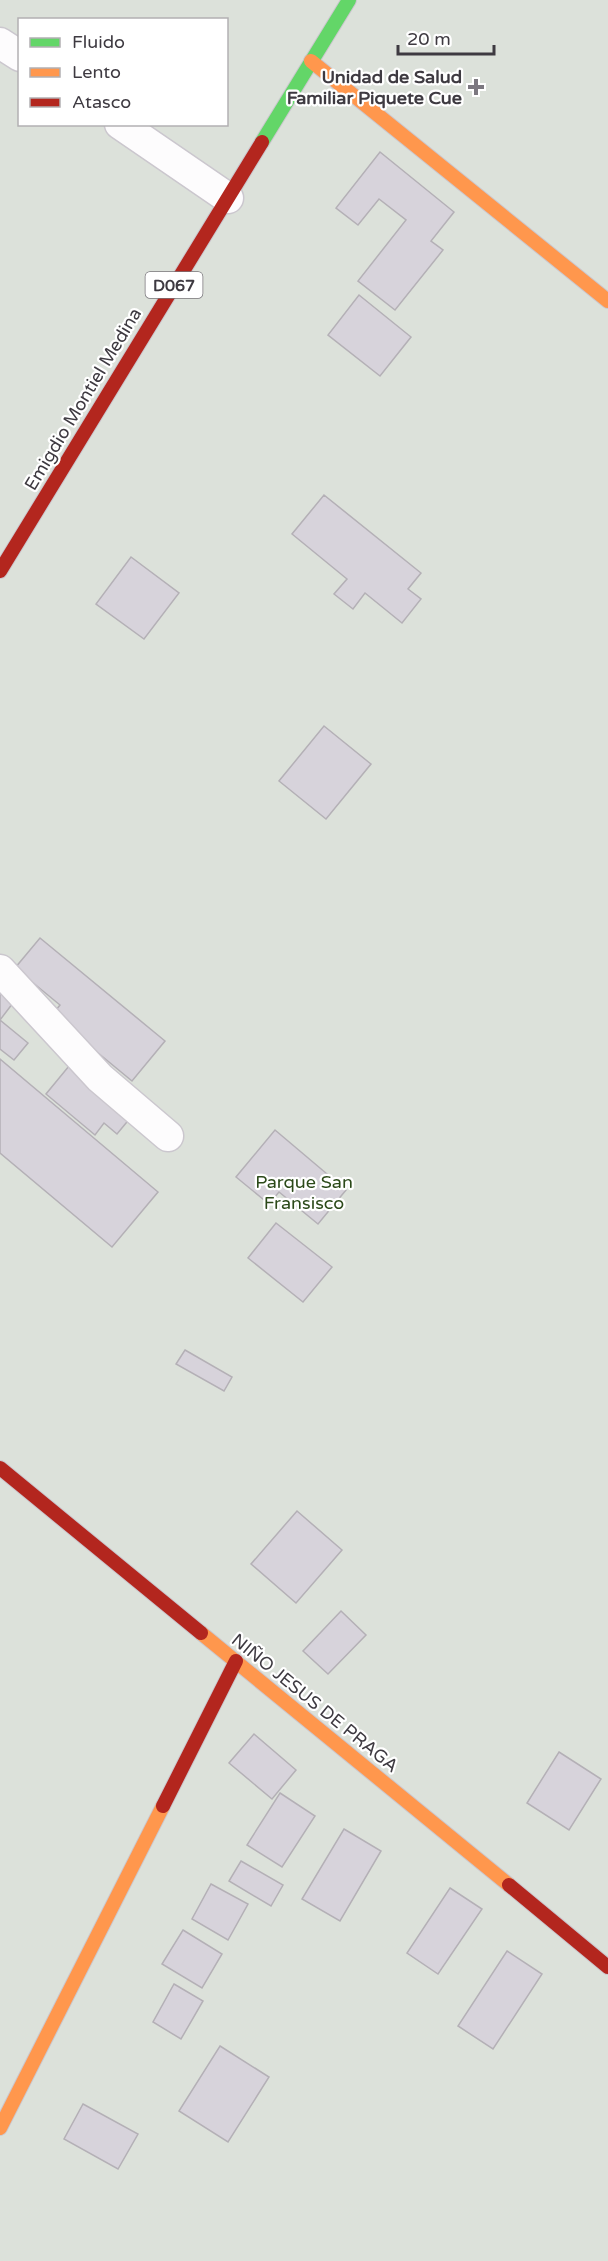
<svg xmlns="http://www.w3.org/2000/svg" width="608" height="2261" viewBox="0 0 608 2261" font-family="'Varela Round',sans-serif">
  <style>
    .green { fill: #dce1da; fill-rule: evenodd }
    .building { fill: #d7d3db; stroke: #b4b0b6; stroke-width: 1.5 }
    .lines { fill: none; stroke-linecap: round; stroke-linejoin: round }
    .street-casing { stroke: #cbc7ce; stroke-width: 33 }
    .fast-casing { stroke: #cbc7ce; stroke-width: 16 }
    .slow-casing { stroke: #cbc7ce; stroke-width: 16 }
    .jam-casing { stroke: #cbc7ce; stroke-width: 16 }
    .street { stroke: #fdfcfd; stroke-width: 30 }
    .fast { stroke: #63d668; stroke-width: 14 }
    .slow { stroke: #ff974d; stroke-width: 14 }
    .jam { stroke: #b3261e; stroke-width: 14 }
    .poi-dot { fill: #7c7880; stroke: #fff; stroke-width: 2 }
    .labels { text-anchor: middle; stroke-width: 4.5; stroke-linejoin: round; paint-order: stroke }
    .shield { fill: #fff; stroke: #78757a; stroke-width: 1.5 }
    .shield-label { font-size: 16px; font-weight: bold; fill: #3e3a41 }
    .poi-label { font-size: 18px; font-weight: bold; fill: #3e3a41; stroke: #fff; text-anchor: end }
    .street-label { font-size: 18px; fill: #3e3a41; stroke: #fff }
    .park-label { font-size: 18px; fill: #2b4919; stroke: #fff }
  </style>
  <rect width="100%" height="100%" fill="#f0ebf4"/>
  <path class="green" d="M0 0H608V2261H0ZM20 20H226V124H20Z"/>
  <g class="building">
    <polygon points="380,152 454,212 431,241 443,250 395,310 358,281 406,220 379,199 358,225 336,208"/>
    <polygon points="359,295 411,337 380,376 328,335"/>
    <polygon points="324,495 421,573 408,589 421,599 402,623 365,593 353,609 334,594 347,579 292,534"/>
    <polygon points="131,557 179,593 144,639 96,604"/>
    <polygon points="324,726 371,764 326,819 279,781"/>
    <polygon points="40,938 165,1041 132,1081 52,1015 60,1005 15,968"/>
    <polygon points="0,979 19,995 0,1020"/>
    <polygon points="0,1020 28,1043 14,1060 0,1049"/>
    <polygon points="0,1059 158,1192 112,1247 0,1153"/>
    <polygon points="69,1066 131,1117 117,1134 104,1123 95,1135 46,1094"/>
    <polygon points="275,1130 346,1190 318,1224 279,1192 269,1204 236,1177"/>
    <polygon points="276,1223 332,1267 303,1302 248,1258"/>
    <polygon points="185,1350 232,1377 224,1391 176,1364"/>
    <polygon points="297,1511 342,1550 296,1603 251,1564"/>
    <polygon points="341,1611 366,1635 328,1674 303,1651"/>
    <polygon points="254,1734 296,1770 272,1799 229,1763"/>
    <polygon points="559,1752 601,1779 569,1830 527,1803"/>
    <polygon points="280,1793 315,1816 282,1867 247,1845"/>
    <polygon points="344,1829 381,1851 340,1921 302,1899"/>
    <polygon points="241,1861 283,1885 271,1906 229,1881"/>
    <polygon points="211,1884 248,1904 228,1940 192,1919"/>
    <polygon points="450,1888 482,1909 438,1974 407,1953"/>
    <polygon points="183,1930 222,1954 202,1988 162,1964"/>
    <polygon points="507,1951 542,1974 493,2049 458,2026"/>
    <polygon points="174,1984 203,2001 181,2039 153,2022"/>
    <polygon points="220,2046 269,2077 228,2142 179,2111"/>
    <polygon points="83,2104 138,2134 118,2169 64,2139"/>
  </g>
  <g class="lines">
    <g class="street-casing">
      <g id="street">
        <polyline points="0,43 20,56"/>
        <polyline points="120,124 228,198"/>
        <polyline points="0,970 100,1078 168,1136"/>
      </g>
    </g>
    <g class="fast-casing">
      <polyline id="fast" points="262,142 349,0"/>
    </g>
    <g class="slow-casing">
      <g id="slow">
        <polyline points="311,61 608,301"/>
        <polyline points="201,1633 509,1885"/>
        <polyline points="0,2128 163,1806"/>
      </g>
    </g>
    <g class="jam-casing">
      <g id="jam">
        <polyline points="0,571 262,142"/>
        <polyline points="0,1468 201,1633"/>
        <polyline points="163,1806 236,1661"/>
        <polyline points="509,1885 608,1967"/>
      </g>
    </g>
    <use href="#street" class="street"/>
    <use href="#fast" class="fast"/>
    <use href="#slow" class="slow"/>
    <use href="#jam" class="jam"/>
  </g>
  <path class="poi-dot" d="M473 78h6v6h6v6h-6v6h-6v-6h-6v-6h6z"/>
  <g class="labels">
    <rect class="shield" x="145.5" y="272" width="57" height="26" rx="4.5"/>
    <g class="shield-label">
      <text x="174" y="291">D067</text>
    </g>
    <g class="poi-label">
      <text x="462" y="83">Unidad de Salud<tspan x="462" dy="21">Familiar Piquete Cue</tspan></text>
    </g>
    <g class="street-label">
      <text transform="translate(83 399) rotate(-59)" y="6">Emigdio Montiel Medina</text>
      <text transform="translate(315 1703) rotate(39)" y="6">NIÑO JESUS DE PRAGA</text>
    </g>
    <g class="park-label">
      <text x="304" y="1188">Parque San<tspan x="304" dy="21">Fransisco</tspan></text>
    </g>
  </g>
  <rect x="18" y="18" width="210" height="108" fill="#ffffff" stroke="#b2b0b3" stroke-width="1.5"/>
  <rect x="30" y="38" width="30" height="9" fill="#63d668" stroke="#b2b0b3" stroke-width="1.5"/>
  <text x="72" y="48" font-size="18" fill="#3e3a41">Fluido</text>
  <rect x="30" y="68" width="30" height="9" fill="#ff974d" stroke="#b2b0b3" stroke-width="1.5"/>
  <text x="72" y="78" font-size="18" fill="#3e3a41">Lento</text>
  <rect x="30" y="98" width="30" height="9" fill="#b3261e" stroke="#b2b0b3" stroke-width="1.5"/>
  <text x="72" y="108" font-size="18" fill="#3e3a41">Atasco</text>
  <path d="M398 45v9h96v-9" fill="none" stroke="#3e3a41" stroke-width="3"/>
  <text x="407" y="45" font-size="18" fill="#3e3a41" stroke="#ffffff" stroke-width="4.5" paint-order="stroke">20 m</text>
</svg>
